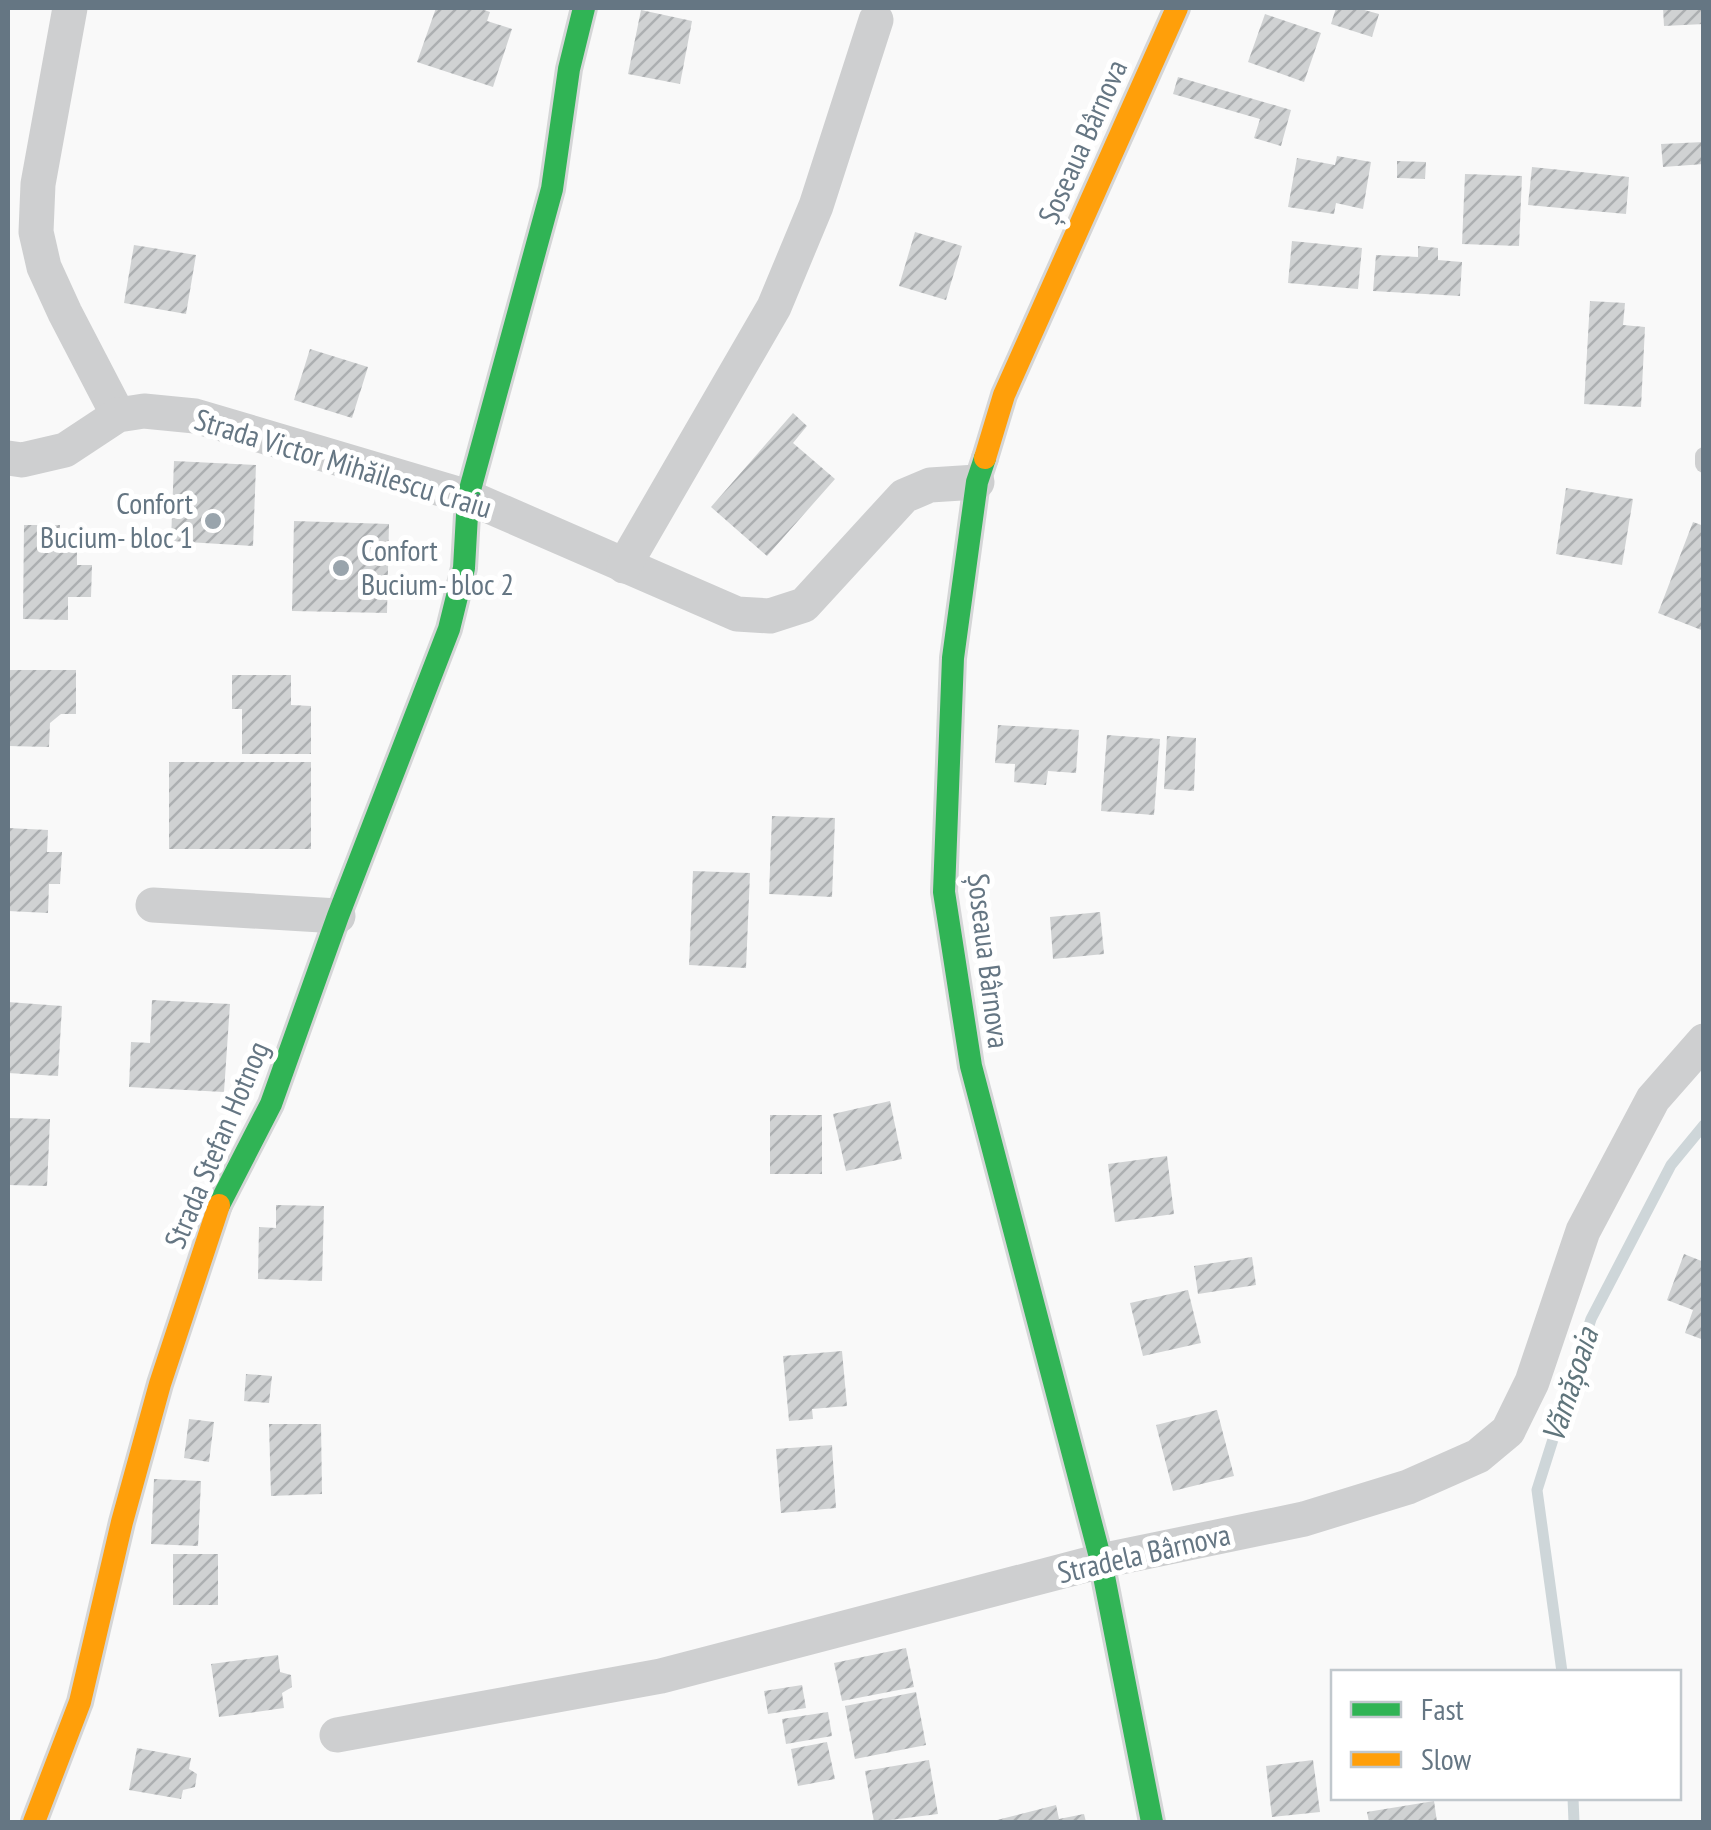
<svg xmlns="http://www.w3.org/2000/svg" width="1711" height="1830" viewBox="0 0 1711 1830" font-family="'PT Sans Narrow',sans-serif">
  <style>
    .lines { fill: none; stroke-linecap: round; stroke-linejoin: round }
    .stream { stroke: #ced6d9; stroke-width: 11 }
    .building { fill: url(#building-hatch) }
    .fast-casing { stroke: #d5d6d7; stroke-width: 28 }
    .slow-casing { stroke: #d5d6d7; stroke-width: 28 }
    .lane { stroke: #cecfd0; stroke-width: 18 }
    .street { stroke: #cecfd0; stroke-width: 35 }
    .fast { stroke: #30b455; stroke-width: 22 }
    .slow { stroke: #ff9f0a; stroke-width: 22 }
    .poi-dot { fill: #99a4ac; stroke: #fff; stroke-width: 4 }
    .labels { text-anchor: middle; stroke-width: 10; stroke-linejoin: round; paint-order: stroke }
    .street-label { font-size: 30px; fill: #657683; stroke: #fff }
    .poi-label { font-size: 30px; fill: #657683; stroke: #fff; text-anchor: end }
    .water-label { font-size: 32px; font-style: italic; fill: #60757c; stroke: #fff }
  </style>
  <defs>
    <pattern id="building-hatch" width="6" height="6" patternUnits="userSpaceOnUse" patternTransform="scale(2.5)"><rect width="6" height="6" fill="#d0d2d3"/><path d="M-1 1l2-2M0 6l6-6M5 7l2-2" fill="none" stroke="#acafb1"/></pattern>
  </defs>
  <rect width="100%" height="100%" fill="#f9f9f9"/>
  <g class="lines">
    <g class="stream">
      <polyline points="1562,1672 1537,1490 1591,1319 1671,1165 1704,1125"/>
      <polyline points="1573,1798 1574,1822"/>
    </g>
  </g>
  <g class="building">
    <polygon points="436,8 478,8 490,12 487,21 512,29 493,87 417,62"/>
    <polygon points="1336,8 1357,8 1379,14 1372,37 1331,24"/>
    <polygon points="1663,8 1704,8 1704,24 1664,26"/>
    <polygon points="641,10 692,21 680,84 628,74"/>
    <polygon points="1265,14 1321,33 1304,82 1248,62"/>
    <polygon points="1178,77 1291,110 1281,146 1254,138 1260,119 1173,94"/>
    <polygon points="1704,142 1704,164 1663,167 1661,144"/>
    <polygon points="1337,156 1371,162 1363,209 1336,203 1334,214 1288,207 1297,158 1335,165"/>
    <polygon points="1397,161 1426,162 1425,179 1397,178"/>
    <polygon points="1532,167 1629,177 1626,214 1528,205"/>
    <polygon points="1465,174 1522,176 1519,246 1462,244"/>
    <polygon points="915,232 962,246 946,300 899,286"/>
    <polygon points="1292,241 1362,248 1358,289 1288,283"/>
    <polygon points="134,245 196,255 186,314 124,303"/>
    <polygon points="1418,246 1438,248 1438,260 1462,262 1460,296 1373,291 1376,255 1418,257"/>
    <polygon points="1590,301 1625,303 1623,325 1645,327 1641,407 1584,404"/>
    <polygon points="310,349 368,367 352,418 294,400"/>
    <polygon points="793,413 807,426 793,443 835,479 767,556 711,507"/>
    <polygon points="174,461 256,465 253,546 171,541"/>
    <polygon points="1566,488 1633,499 1622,565 1556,554"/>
    <polygon points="294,521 389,524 387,613 292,611"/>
    <polygon points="1693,522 1704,526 1704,631 1658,613"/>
    <polygon points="24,525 60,525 60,543 77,543 77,565 92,565 91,597 68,597 68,620 23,619"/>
    <polygon points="8,670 76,670 76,714 61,714 50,723 49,747 8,746"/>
    <polygon points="232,675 291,675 291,705 311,706 311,754 242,754 242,709 232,709"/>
    <polygon points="998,725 1079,730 1076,773 1048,771 1046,785 1014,782 1015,764 995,763"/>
    <polygon points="1107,735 1160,739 1154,815 1101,811"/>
    <polygon points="1167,736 1196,738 1194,791 1164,789"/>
    <rect x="169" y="762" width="142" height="87"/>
    <polygon points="772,816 835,818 832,897 769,894"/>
    <polygon points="8,828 48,830 47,852 62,852 60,884 49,884 48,913 8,911"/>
    <polygon points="693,871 750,873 746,968 689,965"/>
    <polygon points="1100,912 1104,954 1053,959 1050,917"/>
    <polygon points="152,1000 230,1004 224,1092 129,1087 131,1042 150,1043"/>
    <polygon points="8,1002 62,1006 58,1076 8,1073"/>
    <polygon points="890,1101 902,1159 846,1171 833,1114"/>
    <rect x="770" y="1115" width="52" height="59"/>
    <polygon points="8,1118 50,1119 47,1186 8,1185"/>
    <polygon points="1167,1156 1174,1214 1115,1222 1108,1164"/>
    <polygon points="276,1205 324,1206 322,1281 258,1279 259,1227 276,1228"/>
    <polygon points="1684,1254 1704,1262 1704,1340 1685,1333 1693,1310 1667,1300"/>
    <polygon points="1252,1257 1256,1285 1198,1294 1194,1266"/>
    <polygon points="1188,1290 1201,1343 1143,1356 1130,1303"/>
    <polygon points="842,1351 847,1406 812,1409 813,1419 789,1421 783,1356"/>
    <polygon points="246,1374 272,1376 269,1403 244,1401"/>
    <polygon points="1217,1410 1234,1476 1173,1491 1156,1425"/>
    <polygon points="189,1419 214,1422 209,1462 184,1458"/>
    <polygon points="269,1424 321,1424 322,1494 271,1496"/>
    <polygon points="832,1445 836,1508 781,1513 776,1449"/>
    <polygon points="154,1479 201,1481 198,1546 151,1544"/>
    <rect x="173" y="1554" width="45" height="51"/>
    <polygon points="906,1648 914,1687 842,1701 834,1663"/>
    <polygon points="278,1655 280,1672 291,1675 292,1687 282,1693 284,1708 219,1717 211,1664"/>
    <polygon points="802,1685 806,1708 768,1714 764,1691"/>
    <polygon points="916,1692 926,1745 855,1759 845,1706"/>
    <polygon points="828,1712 832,1736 786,1744 782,1719"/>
    <polygon points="827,1742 835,1779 798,1786 791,1749"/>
    <polygon points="137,1748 191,1758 189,1769 197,1774 195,1787 183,1790 181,1799 129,1790"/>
    <polygon points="929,1760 938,1814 874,1822 865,1771"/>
    <polygon points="1313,1760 1320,1812 1272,1817 1266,1766"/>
    <polygon points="1434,1801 1437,1822 1369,1822 1367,1812"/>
    <polygon points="1056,1805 1059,1819 1084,1814 1086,1822 989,1822"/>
  </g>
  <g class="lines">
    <g class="fast-casing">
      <g id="fast">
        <polyline points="985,458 977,482 953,658 944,892 971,1066 1101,1561 1152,1822"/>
        <polyline points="219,1205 271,1104 338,916 449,629 464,568 468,497 552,189 569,69 584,8"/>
      </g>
    </g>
    <g class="slow-casing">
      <g id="slow">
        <polyline points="985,458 1004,395 1177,8"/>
        <polyline points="34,1822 80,1702 122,1522 160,1384 219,1205"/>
      </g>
    </g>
    <polyline class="lane" points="1704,456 1704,464"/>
    <g class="street">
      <polyline points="70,8 38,184 36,232 44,267 65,313 118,415"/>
      <polyline points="8,458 22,460 65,450 118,415 144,411 195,416 468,497 737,614 770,616 804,605 904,496 930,485 977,482"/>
      <polyline points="624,566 774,307 816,206 876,20"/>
      <polyline points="153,905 338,916"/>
      <polyline points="337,1735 661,1676 1101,1561 1304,1519 1408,1487 1478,1456 1508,1431 1532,1382 1583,1231 1653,1099 1704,1041"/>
    </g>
    <use href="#fast" class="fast"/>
    <use href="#slow" class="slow"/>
  </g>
  <g class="poi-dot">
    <circle cx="213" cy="521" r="10"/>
    <circle cx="341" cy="568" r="10"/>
  </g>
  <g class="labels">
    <g class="street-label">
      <text transform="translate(1083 142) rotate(-66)" y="10">Șoseaua Bârnova</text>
      <text transform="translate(343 464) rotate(17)" y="10">Strada Victor Mihăilescu Craiu</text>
      <text transform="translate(988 961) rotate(83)" y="10">Șoseaua Bârnova</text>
      <text transform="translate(217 1145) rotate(-67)" y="10">Strada Stefan Hotnog</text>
      <text transform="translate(1144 1554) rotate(-13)" y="10">Stradela Bârnova</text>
    </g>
    <g class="poi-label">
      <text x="193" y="514">Confort<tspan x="193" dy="34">Bucium- bloc 1</tspan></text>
      <text x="361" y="561" text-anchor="start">Confort<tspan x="361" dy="34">Bucium- bloc 2</tspan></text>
    </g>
    <g class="water-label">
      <text transform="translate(1570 1385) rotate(-72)" y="11">Vămășoaia</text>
    </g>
  </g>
  <rect width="1711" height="1830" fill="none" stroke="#657683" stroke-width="20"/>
  <rect x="1331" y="1670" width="350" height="130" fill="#ffffff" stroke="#c1c8cd" stroke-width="2.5"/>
  <rect x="1351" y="1702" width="50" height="15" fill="#30b455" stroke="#c1c8cd" stroke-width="2.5"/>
  <text x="1421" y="1720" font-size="30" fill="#657683">Fast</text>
  <rect x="1351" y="1752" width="50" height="15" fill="#ff9f0a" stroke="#c1c8cd" stroke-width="2.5"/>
  <text x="1421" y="1770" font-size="30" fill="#657683">Slow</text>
</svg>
